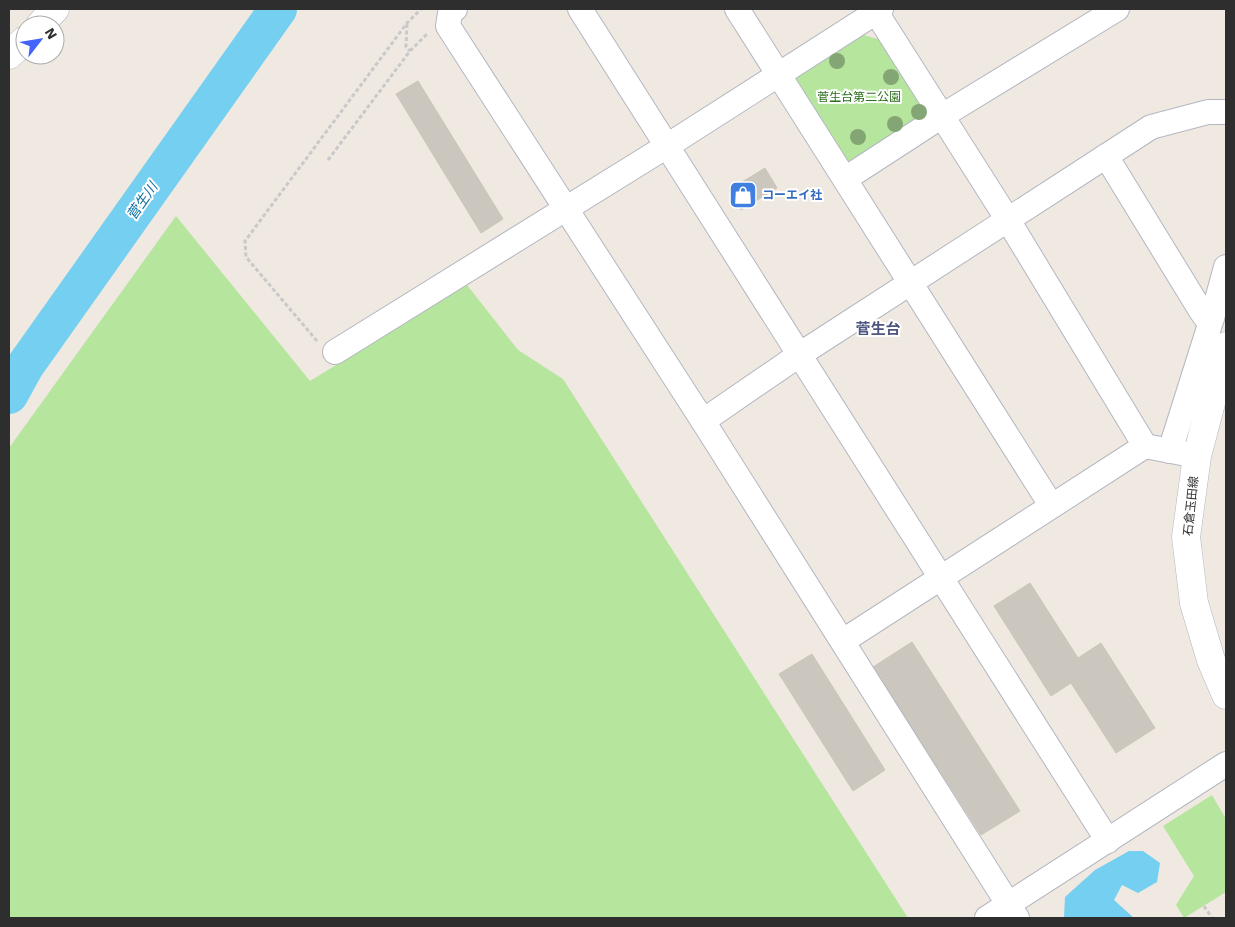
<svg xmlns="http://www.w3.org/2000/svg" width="1235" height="927" viewBox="0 0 1235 927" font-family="'Work Sans','Noto Sans JP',sans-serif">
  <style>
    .green { fill: #b6e59e }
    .water { fill: #75cff0 }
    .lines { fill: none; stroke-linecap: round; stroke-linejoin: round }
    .river { stroke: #75cff0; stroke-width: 38 }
    .building { fill: #cbc7bf; stroke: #cbc5ba }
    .street-casing { stroke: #b4b7c1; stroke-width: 26 }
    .secondary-casing { stroke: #b4b7c1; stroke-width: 29 }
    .path { stroke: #c9c9c9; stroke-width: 3; stroke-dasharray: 4 2.5; stroke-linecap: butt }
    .street { stroke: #fff; stroke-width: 24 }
    .secondary { stroke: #fff; stroke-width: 28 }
    .tree { fill: #84a574 }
    .labels { text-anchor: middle; stroke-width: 4; stroke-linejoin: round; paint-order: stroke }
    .park-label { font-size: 12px; fill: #2c6e1b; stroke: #fff }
    .shop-label { font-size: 12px; font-weight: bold; fill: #366cbe; stroke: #fff; text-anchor: start }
    .street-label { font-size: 12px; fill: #2e2e2e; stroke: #fff }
    .water-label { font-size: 14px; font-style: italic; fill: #0d6fa3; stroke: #fff }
    .quarter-label { font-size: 15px; font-weight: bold; fill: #4d5680; stroke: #fff }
  </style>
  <rect width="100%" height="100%" fill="#efe9e1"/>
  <g class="green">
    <polygon points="864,35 881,40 925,110 919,113 923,121 852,167 843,164 794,85 797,77"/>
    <polygon points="176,216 310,381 467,285 518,350 563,379 908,918 9,918 9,448"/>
    <polygon points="1212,795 1226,819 1226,892 1184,918 1176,905 1194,876 1163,826"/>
  </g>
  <polygon class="water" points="1129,851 1143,851 1160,863 1157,882 1138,893 1122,885 1114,900 1134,918 1064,918 1065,897 1095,870"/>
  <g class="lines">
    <polyline class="river" points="9,395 25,366 278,9"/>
  </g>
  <g class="building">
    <polygon points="418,81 503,219 481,233 396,94"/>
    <polygon points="765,168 777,188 741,210 729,190"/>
    <polygon points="1030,583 1078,658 1101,643 1155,728 1116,753 1071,683 1051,696 994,606"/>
    <polygon points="912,642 1020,811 981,835 873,667"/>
    <polygon points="812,654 885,770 853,791 779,674"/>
  </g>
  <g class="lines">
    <g class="street-casing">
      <g id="street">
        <polyline points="455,9 450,13 448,26 703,421 1017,918"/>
        <polyline points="580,9 1108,841"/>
        <polyline points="737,9 1051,505"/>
        <polyline points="874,9 1008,220 1145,446 1197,456"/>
        <polyline points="1106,156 1201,311 1206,318 1212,318"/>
        <polyline points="845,179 942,116 1117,9"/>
        <polyline points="335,352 667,146 881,9"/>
        <polyline points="703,421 799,355 1151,127 1208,112 1226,112"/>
        <polyline points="1170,451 1212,318 1226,267"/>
        <polyline points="843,641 1145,446"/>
        <polyline points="987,918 1226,764"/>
      </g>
    </g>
    <g class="secondary-casing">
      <g id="secondary">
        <polyline points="40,25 55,9"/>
        <polyline points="9,55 25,40"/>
        <polyline points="1226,346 1197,456 1186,537 1194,603 1211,660 1226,695"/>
      </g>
    </g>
    <g class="path">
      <polyline points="407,24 406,47 410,51"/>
      <polyline points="328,160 410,51 428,33"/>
      <polyline points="317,341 246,257 245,241 407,23 421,9"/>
      <polyline points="1204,906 1212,918"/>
    </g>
    <use href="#street" class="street"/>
    <use href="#secondary" class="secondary"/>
  </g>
  <g class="tree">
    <circle cx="837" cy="61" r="8"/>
    <circle cx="891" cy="77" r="8"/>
    <circle cx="919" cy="112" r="8"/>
    <circle cx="895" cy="124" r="8"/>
    <circle cx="858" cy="137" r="8"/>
  </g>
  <defs>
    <g id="shop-square" transform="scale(1.4375)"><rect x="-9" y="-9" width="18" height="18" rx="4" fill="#3f7fe0" stroke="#fff"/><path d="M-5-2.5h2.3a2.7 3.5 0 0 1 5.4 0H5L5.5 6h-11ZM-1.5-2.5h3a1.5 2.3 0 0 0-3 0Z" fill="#fff"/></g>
  </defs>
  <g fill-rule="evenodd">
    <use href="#shop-square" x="743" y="195"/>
  </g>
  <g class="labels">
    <g class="park-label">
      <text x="859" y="101">菅生台第二公園</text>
    </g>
    <g class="shop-label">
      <text x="762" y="199">コーエイ社</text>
    </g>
    <g class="street-label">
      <text transform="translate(1191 506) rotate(-84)" y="4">石倉玉田線</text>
    </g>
    <g class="water-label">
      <text transform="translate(142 201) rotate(-55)" y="5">菅生川</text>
    </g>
    <g class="quarter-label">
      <text x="878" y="334">菅生台</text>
    </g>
  </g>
  <rect width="1235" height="927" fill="none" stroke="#2e2e2e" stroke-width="20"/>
  <g transform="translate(40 40) rotate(59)"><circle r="24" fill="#ffffff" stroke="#ababab"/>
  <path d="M0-4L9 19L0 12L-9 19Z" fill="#4264fb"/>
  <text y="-8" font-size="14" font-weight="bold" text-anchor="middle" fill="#2e2e2e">N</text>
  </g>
</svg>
